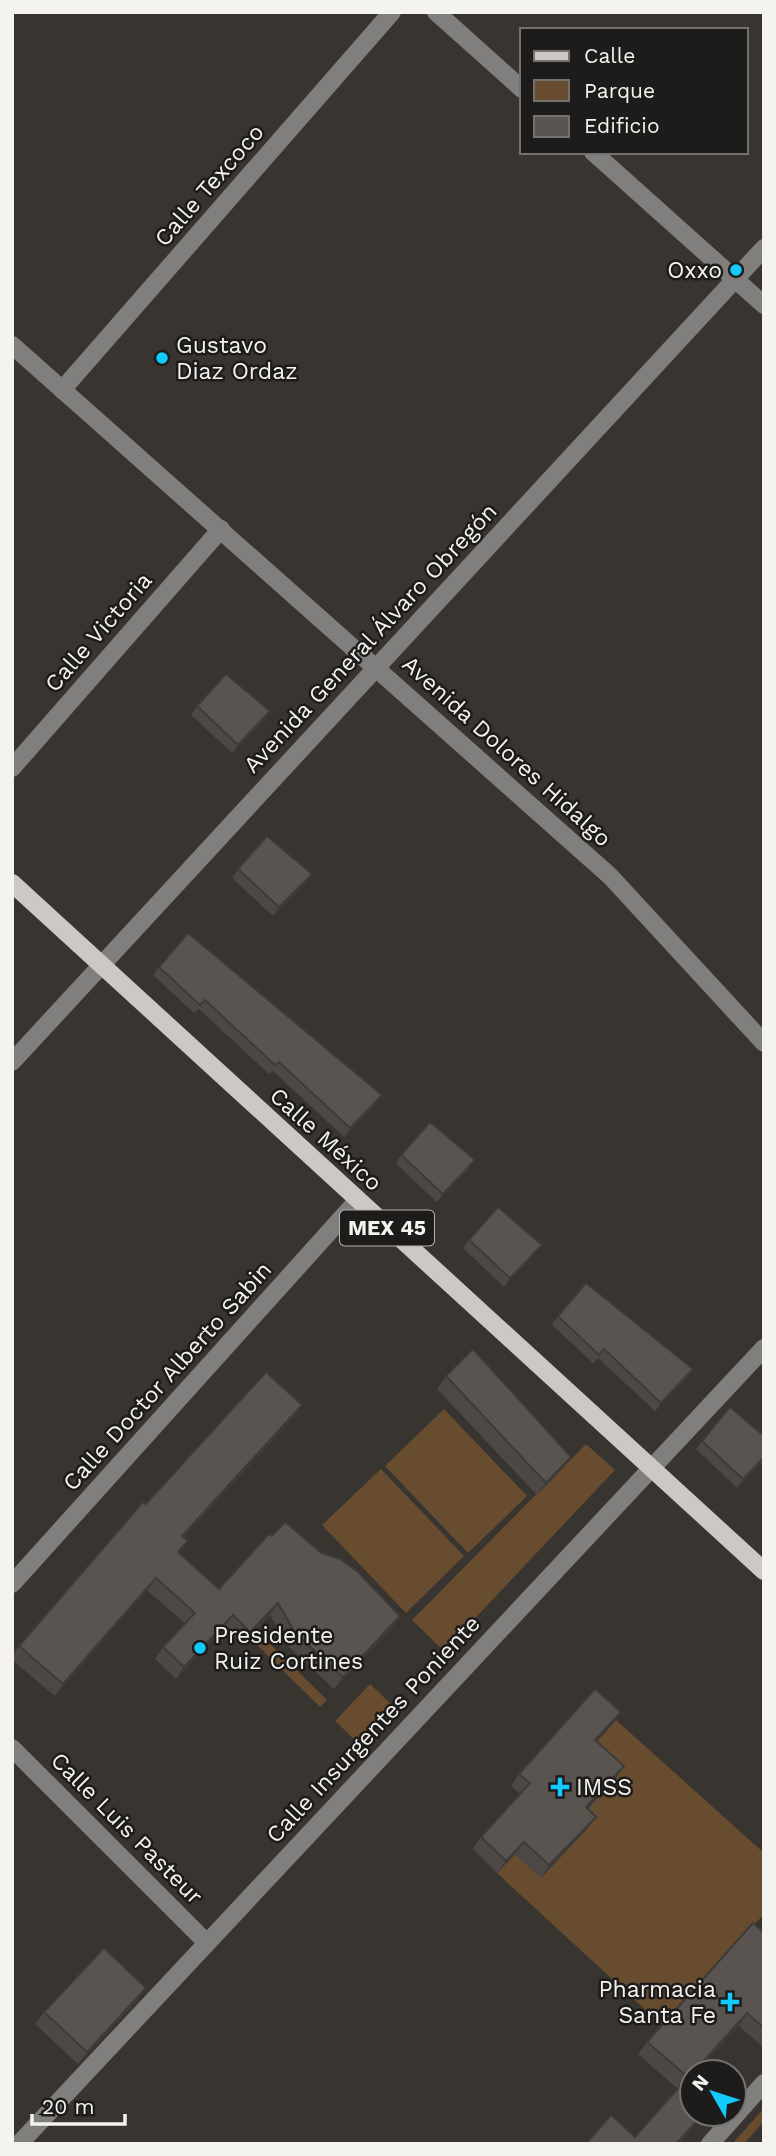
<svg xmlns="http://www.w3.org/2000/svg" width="776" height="2156" viewBox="0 0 776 2156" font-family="'Work Sans',sans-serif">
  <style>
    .green { fill: #674c2f }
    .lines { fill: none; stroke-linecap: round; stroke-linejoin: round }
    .minor { stroke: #817f7d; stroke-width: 18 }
    .major { stroke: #ccc8c4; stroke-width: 18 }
    .wall { fill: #4d4845 }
    .shaded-wall { fill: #3e3b38 }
    .building { fill: #595450; stroke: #3e3b38; stroke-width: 2 }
    .poi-dot { fill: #12cafb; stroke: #1e1c1b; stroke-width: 2.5 }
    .labels { text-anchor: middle; stroke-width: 5; stroke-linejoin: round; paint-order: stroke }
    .shield { fill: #1e1c1b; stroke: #b4b2b0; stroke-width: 2 }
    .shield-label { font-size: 21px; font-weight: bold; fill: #f5f3f0 }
    .street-label { font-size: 23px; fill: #f5f3f0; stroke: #1e1c1b }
    .poi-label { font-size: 23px; fill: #f5f3f0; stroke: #1e1c1b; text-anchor: start }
  </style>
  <rect width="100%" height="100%" fill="#383430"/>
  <g class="green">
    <polygon points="444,1409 527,1496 468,1553 385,1466"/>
    <polygon points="586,1444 615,1470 444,1651 412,1620"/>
    <polygon points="381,1469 464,1556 406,1613 322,1525"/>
    <polygon points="255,1629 327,1700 320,1707 248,1636"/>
    <polygon points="370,1684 393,1706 358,1743 335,1721"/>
    <polygon points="616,1720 764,1853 764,1914 663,2026 497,1873 515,1854 541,1877 587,1752"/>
    <polygon points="764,2108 764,2121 744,2144 732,2144"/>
  </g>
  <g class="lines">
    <g class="minor">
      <polyline points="436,12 522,89"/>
      <polyline points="593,152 764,305"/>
      <polyline points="12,345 610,876 764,1043"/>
      <polyline points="62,390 392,12"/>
      <polyline points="12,768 221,529"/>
      <polyline points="12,1062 764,248"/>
      <polyline points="12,1584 357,1201"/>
      <polyline points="12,1748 207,1943"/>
      <polyline points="19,2144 764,1348"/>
      <polyline points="710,2144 764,2083"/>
    </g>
    <polyline class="major" points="12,883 764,1571"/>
  </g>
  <g class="wall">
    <polygon points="197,706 270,711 264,720 232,753 191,715"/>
    <polygon points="238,869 306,882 273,916 232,878"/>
    <polygon points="159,967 376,1104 344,1137 273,1071 269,1074 199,1009 194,1013 153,975"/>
    <polygon points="401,1155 469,1169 437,1202 396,1164"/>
    <polygon points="469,1240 536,1253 504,1287 463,1248"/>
    <polygon points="558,1316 687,1378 655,1411 598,1358 593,1363 552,1325"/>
    <polygon points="446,1376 562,1469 537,1495 437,1389"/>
    <polygon points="302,1405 294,1417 184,1537 179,1553 219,1589 272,1536 322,1553 400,1616 392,1628 334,1689 287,1645 270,1615 241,1644 224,1627 176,1679 155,1659 163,1647 185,1624 147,1590 55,1696 12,1660 12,1655 19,1646 146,1504"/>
    <polygon points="764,1436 764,1460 737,1488 696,1449 702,1441"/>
    <polygon points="621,1712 613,1724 597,1741 616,1778 588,1809 596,1817 587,1829 541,1878 515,1854 497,1873 473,1849 481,1837 520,1794 511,1786 519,1774"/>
    <polygon points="764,1933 764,2048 739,2026 684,2086 704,2114 678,2144 586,2144 635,2137 678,2089 638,2054 647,2042"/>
    <polygon points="138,2000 78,2064 35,2024 44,2012"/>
  </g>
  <g class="shaded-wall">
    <polygon points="270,711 264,720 232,753 238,745"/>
    <polygon points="312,874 306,882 273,916 279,907"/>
    <polygon points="382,1095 376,1104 344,1137 350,1128"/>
    <polygon points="475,1160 469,1169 437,1202 443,1194"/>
    <polygon points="542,1245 536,1253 504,1287 510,1278"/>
    <polygon points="693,1369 687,1378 655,1411 661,1403"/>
    <polygon points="302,1405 294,1417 174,1548 182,1536"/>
    <polygon points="571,1457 562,1469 537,1495 546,1483"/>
    <polygon points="764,1457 764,1460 737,1488 743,1479"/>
    <polygon points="156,1578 147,1590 55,1696 63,1684"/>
    <polygon points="278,1603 270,1615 241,1644 250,1632"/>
    <polygon points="233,1615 224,1627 176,1679 184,1667"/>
    <polygon points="400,1616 392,1628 334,1689 343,1677"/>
    <polygon points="621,1712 613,1724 587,1752 595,1740"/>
    <polygon points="624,1766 616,1778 578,1819 586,1807"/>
    <polygon points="596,1817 587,1829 541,1878 549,1865"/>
    <polygon points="524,1842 515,1854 497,1873 506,1861"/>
    <polygon points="146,1988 138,2000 78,2064 87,2052"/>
    <polygon points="747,2013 739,2026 697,2072 694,2072"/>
    <polygon points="692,2074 692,2077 680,2090"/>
    <polygon points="703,2114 704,2114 678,2144 676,2144"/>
  </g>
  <g class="building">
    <polygon points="226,674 270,711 238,745 197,706"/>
    <polygon points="267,836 312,874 279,907 238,869"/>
    <polygon points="188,933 382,1095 350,1128 279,1062 275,1065 205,1000 200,1005 159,967"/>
    <polygon points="430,1122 475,1160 443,1194 401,1155"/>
    <polygon points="498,1207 542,1245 510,1278 469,1240"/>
    <polygon points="586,1283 693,1369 661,1403 604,1349 599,1355 558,1316"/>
    <polygon points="473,1349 571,1457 546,1483 446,1376"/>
    <polygon points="266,1372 302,1405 182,1536 188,1541 178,1552 219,1589 269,1534 272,1536 285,1522 322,1553 340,1559 358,1572 400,1616 343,1677 295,1633 278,1603 250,1632 233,1615 184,1667 163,1647 195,1613 156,1578 63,1684 19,1646 143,1502 146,1504"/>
    <polygon points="730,1407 764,1436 764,1457 743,1479 702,1441"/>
    <polygon points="595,1689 621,1712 595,1740 624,1766 586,1807 596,1817 549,1865 524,1842 506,1861 481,1837 530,1783 519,1774"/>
    <polygon points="753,1923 764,1933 764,2028 747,2013 694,2072 692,2072 692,2074 689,2078 647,2042"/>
    <polygon points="104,1948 146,1988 87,2052 44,2012"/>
    <polygon points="682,2084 692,2093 692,2114 703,2114 676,2144 586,2144 611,2115 635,2137"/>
  </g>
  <g class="poi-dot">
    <circle cx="736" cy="270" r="7"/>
    <circle cx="162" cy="358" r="7"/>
    <circle cx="200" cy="1648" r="7"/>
    <path d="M556.5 1776.5h7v7h7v7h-7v7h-7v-7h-7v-7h7z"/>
    <path d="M726.5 1991.5h7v7h7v7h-7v7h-7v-7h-7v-7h7z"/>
  </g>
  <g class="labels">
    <rect class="shield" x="340" y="1210.5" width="94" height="35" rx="5"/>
    <g class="shield-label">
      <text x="387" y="1235">MEX 45</text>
    </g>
    <g class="street-label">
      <text transform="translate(209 185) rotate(-49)" y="8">Calle Texcoco</text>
      <text transform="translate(98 632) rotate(-49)" y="8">Calle Victoria</text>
      <text transform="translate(370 638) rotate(-47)" y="8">Avenida General Álvaro Obregón</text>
      <text transform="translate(507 751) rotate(42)" y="8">Avenida Dolores Hidalgo</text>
      <text transform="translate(326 1139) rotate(42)" y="8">Calle México</text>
      <text transform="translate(167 1376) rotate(-48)" y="8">Calle Doctor Alberto Sabin</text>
      <text transform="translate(373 1729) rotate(-47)" y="8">Calle Insurgentes Poniente</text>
      <text transform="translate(127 1828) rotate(45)" y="8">Calle Luis Pasteur</text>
    </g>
    <g class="poi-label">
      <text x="722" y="278" text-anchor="end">Oxxo</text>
      <text x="176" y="353">Gustavo<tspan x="176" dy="26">Diaz Ordaz</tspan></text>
      <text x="214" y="1643">Presidente<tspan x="214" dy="26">Ruiz Cortines</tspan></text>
      <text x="576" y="1795">IMSS</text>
      <text x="716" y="1997" text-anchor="end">Pharmacia<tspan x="716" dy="26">Santa Fe</tspan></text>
    </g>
  </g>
  <rect width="776" height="2156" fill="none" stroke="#f5f3f0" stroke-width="28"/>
  <rect x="520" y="28" width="228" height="126" fill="#1e1c1b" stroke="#747270" stroke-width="2"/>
  <rect x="534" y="51" width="35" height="10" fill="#ccc8c4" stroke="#747270" stroke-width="2"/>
  <text x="584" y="63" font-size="21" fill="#f5f3f0">Calle</text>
  <rect x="534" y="80" width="35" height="21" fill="#674c2f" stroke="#747270" stroke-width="2"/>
  <text x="584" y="98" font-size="21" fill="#f5f3f0">Parque</text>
  <rect x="534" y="116" width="35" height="21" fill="#595450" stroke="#747270" stroke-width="2"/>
  <text x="584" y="133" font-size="21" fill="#f5f3f0">Edificio</text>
  <g transform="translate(713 2093) rotate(309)"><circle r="33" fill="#1e1c1b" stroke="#747270" stroke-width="2"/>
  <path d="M0-5L12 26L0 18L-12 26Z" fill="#12cafb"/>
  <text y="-10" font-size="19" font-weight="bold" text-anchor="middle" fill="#f5f3f0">N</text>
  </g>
  <path d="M32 2114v10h93v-10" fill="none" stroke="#f5f3f0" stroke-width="3.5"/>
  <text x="42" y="2114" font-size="21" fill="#f5f3f0" stroke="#1e1c1b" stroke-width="5" paint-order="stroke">20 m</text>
</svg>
